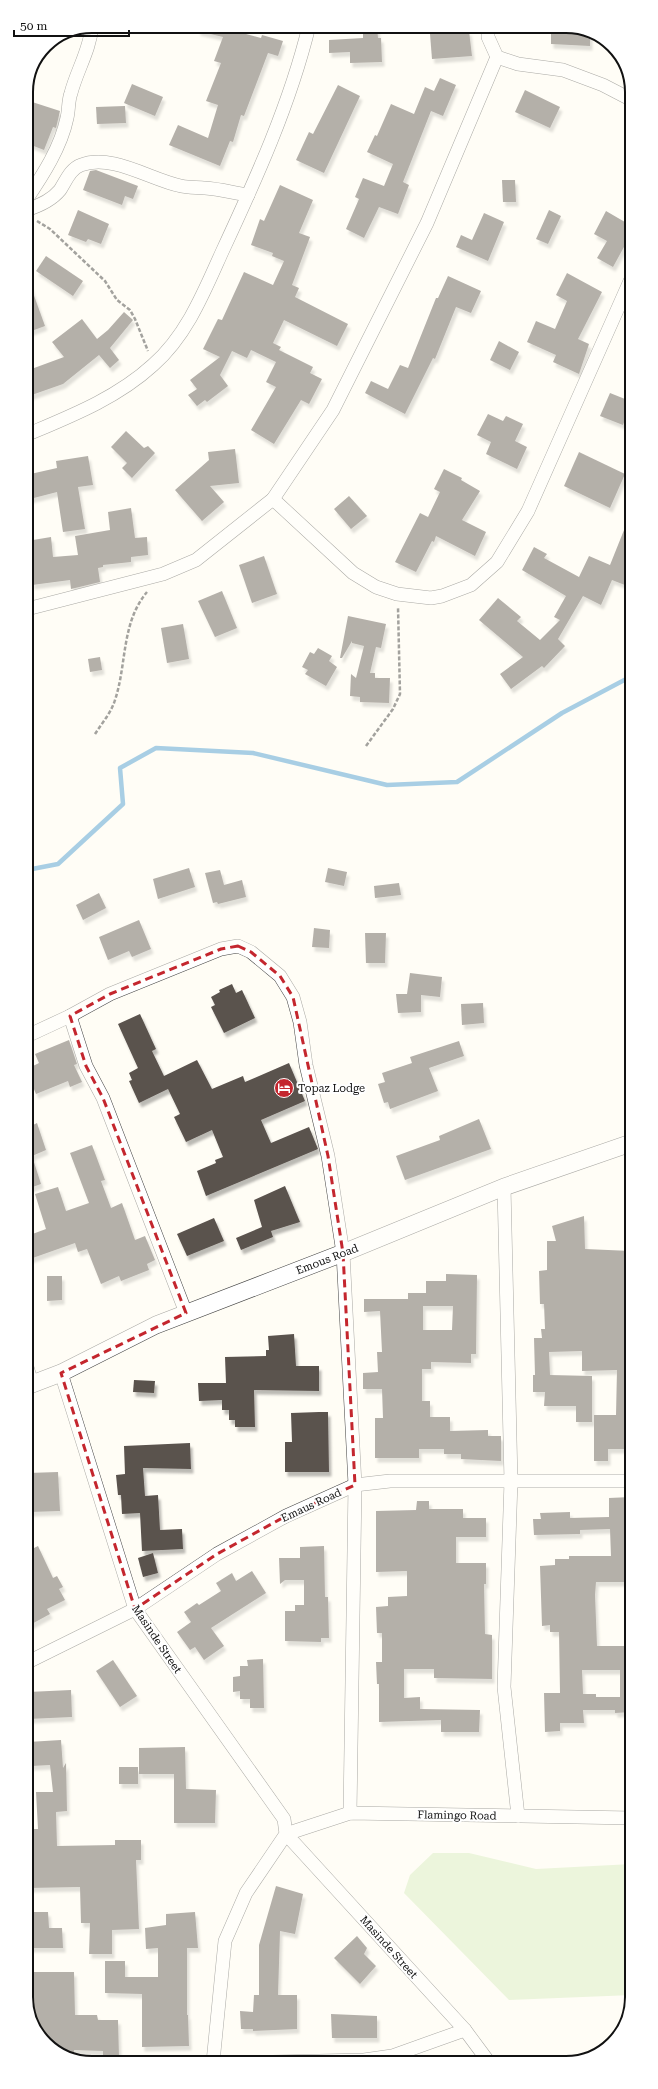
<svg xmlns="http://www.w3.org/2000/svg" width="658" height="2089" viewBox="0 0 658 2089" font-family="'Roboto Serif',serif">
  <style>
    .green { fill: #d5ebbd }
    .lines { fill: none; stroke-linecap: round; stroke-linejoin: round }
    .stream { stroke: #3f96cf; stroke-width: 4.5 }
    .building { fill: #5a524d; fill-rule: evenodd; filter: url(#shadow) }
    .minor-casing { stroke: #444; stroke-width: 14 }
    .tertiary-casing { stroke: #444; stroke-width: 18 }
    .path { stroke: #333; stroke-width: 2.5; stroke-dasharray: 4 2; stroke-linecap: butt }
    .minor { stroke: #fff; stroke-width: 13 }
    .tertiary { stroke: #fff; stroke-width: 17 }
    .marked { fill: none; stroke: #c4262e; stroke-width: 3; stroke-dasharray: 8 5; stroke-linejoin: round }
    .labels { text-anchor: middle; stroke-width: 4; stroke-linejoin: round; paint-order: stroke }
    .poi-label { font-size: 11px; fill: #111; stroke: #fff; text-anchor: start }
    .street-label { font-size: 11px; fill: #111; stroke: #fff }
    .rim { fill: none; stroke: #111; stroke-width: 2 }
  </style>
  <defs>
    <filter id="shadow"><feDropShadow dx="2.5" dy="4.5" stdDeviation="1" flood-color="#0004"/></filter>
  </defs>
  <rect width="100%" height="100%" fill="#fffdf5"/>
  <polygon class="green" points="433,1853 469,1853 536,1869 632,1864 632,1995 509,2000 404,1893 410,1875"/>
  <g class="lines">
    <polyline class="stream" points="27,870 58,864 123,804 120,768 156,748 253,753 387,785 457,782 562,713 630,677"/>
  </g>
  <g class="building">
    <polygon points="198,26 236,26 235,31 261,38 262,35 283,41 278,56 268,53 244,116 241,115 233,142 230,141 220,166 169,145 178,125 208,138 218,105 206,101 221,63 214,61 223,37 198,31"/>
    <polygon points="551,26 570,26 590,34 590,46 551,44"/>
    <polygon points="377,27 378,38 381,38 382,62 350,63 350,52 329,53 329,40 363,38 363,28"/>
    <polygon points="469,31 472,56 432,59 430,34"/>
    <polygon points="440,78 456,85 443,116 431,111 403,182 409,185 398,214 379,207 364,238 346,229 359,199 355,197 363,178 384,186 393,164 367,152 375,135 377,136 391,104 414,114 425,87 434,91"/>
    <polygon points="132,84 163,97 155,116 124,103"/>
    <polygon points="338,85 360,96 324,173 296,160 309,132 313,134"/>
    <polygon points="525,90 560,107 550,128 515,112"/>
    <polygon points="26,100 60,111 56,128 53,127 44,150 26,143"/>
    <polygon points="125,106 126,123 97,124 96,107"/>
    <polygon points="96,170 138,186 133,199 125,196 122,205 83,190 90,171"/>
    <polygon points="502,180 515,180 516,202 503,202"/>
    <polygon points="280,185 313,200 299,233 310,237 292,285 299,288 295,297 348,324 337,346 284,320 273,343 281,347 279,350 313,367 310,373 322,379 309,404 301,400 274,444 251,430 276,387 266,382 276,362 251,350 247,358 232,351 220,375 228,386 207,402 205,400 197,406 188,395 197,389 190,380 220,357 203,349 218,319 222,320 244,272 273,285 284,261 272,256 273,253 251,245 260,219 264,221"/>
    <polygon points="78,210 109,224 101,244 88,239 86,242 68,235"/>
    <polygon points="549,210 561,216 548,244 536,239"/>
    <polygon points="606,211 630,225 630,236 613,267 597,258 607,241 594,234"/>
    <polygon points="484,213 504,222 488,261 456,247 461,235 472,240"/>
    <polygon points="46,256 83,281 73,296 36,271"/>
    <polygon points="567,273 602,292 578,339 589,344 579,374 553,362 556,355 527,342 536,321 555,329 567,301 556,295"/>
    <polygon points="448,276 481,291 471,313 456,307 435,359 433,358 405,414 365,393 371,381 388,389 400,365 408,368 436,298 438,298"/>
    <polygon points="26,279 28,279 45,326 26,333"/>
    <polygon points="124,312 133,320 110,348 119,360 110,368 99,355 63,384 26,397 26,371 64,357 52,342 82,319 97,339 108,330"/>
    <polygon points="499,341 519,352 510,370 490,360"/>
    <polygon points="610,393 630,401 630,407 623,425 600,416"/>
    <polygon points="488,414 503,421 506,416 523,424 515,441 527,447 517,469 486,454 491,442 477,435"/>
    <polygon points="126,431 144,448 148,446 155,453 132,478 122,468 127,463 111,447"/>
    <polygon points="235,449 239,483 210,486 224,502 202,521 175,490 209,460 208,452"/>
    <polygon points="579,452 625,474 610,508 564,486"/>
    <polygon points="88,456 93,485 78,487 85,529 63,532 57,492 26,500 26,475 57,468 56,461"/>
    <polygon points="444,469 462,478 461,480 480,491 462,520 486,532 475,556 436,536 434,542 432,541 416,572 395,562 420,513 428,517 440,492 434,489"/>
    <polygon points="349,496 367,516 351,529 334,509"/>
    <polygon points="131,508 135,538 147,537 148,555 131,557 131,562 103,565 103,567 98,568 100,582 71,589 70,580 32,585 27,541 51,537 53,557 78,555 75,536 110,530 108,512"/>
    <polygon points="630,515 630,587 612,580 601,605 583,596 558,639 565,646 544,668 542,666 511,689 500,674 523,657 479,620 498,598 521,617 517,621 540,640 560,620 554,617 566,596 522,570 534,547 547,554 544,558 579,577 589,556 610,565"/>
    <polygon points="264,556 277,594 252,603 239,565"/>
    <polygon points="222,591 237,628 215,637 198,601"/>
    <polygon points="348,616 386,624 381,648 376,647 370,673 375,673 375,678 390,678 389,703 360,702 360,697 350,696 351,674 356,678 364,646 352,643 352,641 342,658 340,658"/>
    <polygon points="183,624 189,659 167,663 161,628"/>
    <polygon points="318,648 332,656 329,661 337,667 326,686 305,674 308,670 302,667 310,652 314,654"/>
    <polygon points="100,657 102,670 90,672 88,659"/>
    <polygon points="189,868 195,887 158,899 153,879"/>
    <polygon points="328,868 347,872 344,886 325,882"/>
    <polygon points="220,870 224,885 242,880 246,897 218,904 217,902 213,903 205,873"/>
    <polygon points="399,883 401,895 375,898 374,886"/>
    <polygon points="99,893 106,908 83,920 76,905"/>
    <polygon points="139,920 151,949 132,957 129,951 108,960 99,937"/>
    <polygon points="314,928 330,930 329,948 312,947"/>
    <polygon points="365,933 386,933 385,963 366,963"/>
    <polygon points="410,973 442,977 440,997 421,995 421,1012 398,1013 396,994 407,994"/>
    <polygon points="232,984 236,993 242,990 255,1018 224,1033 211,1007 215,1005 211,997 220,992 219,990"/>
    <polygon points="483,1003 484,1023 462,1025 461,1004"/>
    <polygon points="140,1014 156,1049 152,1051 164,1076 197,1060 212,1089 243,1076 245,1082 289,1063 305,1101 261,1120 271,1143 309,1127 318,1149 206,1196 197,1171 216,1163 215,1160 223,1157 212,1130 186,1142 174,1117 180,1114 168,1089 139,1103 129,1081 132,1080 129,1073 138,1068 118,1024"/>
    <polygon points="69,1040 77,1064 74,1065 82,1082 70,1087 68,1081 36,1094 27,1072 27,1069 39,1063 35,1054"/>
    <polygon points="459,1041 464,1056 429,1068 438,1091 390,1109 388,1102 384,1103 378,1084 385,1082 382,1073 412,1063 410,1057"/>
    <polygon points="479,1119 491,1149 405,1180 396,1156 440,1140 439,1136"/>
    <polygon points="37,1123 46,1150 32,1156 41,1184 27,1189 27,1128"/>
    <polygon points="92,1145 105,1180 101,1181 111,1208 122,1203 135,1240 145,1236 155,1260 147,1264 149,1270 121,1281 119,1276 101,1284 87,1249 78,1252 75,1243 27,1260 27,1236 46,1229 35,1194 58,1187 66,1211 89,1203 70,1153"/>
    <polygon points="285,1186 300,1222 271,1231 273,1237 241,1250 236,1238 262,1227 254,1200"/>
    <polygon points="584,1216 585,1249 631,1251 631,1449 608,1449 608,1461 594,1461 594,1415 616,1415 617,1370 582,1371 582,1351 549,1352 550,1375 592,1376 592,1422 576,1422 576,1406 544,1406 545,1392 533,1392 533,1375 535,1375 534,1338 542,1338 541,1329 545,1329 544,1304 540,1304 539,1271 547,1270 547,1241 556,1241 552,1226"/>
    <polygon points="214,1218 224,1241 187,1256 177,1234"/>
    <path d="M446 1274 477 1275 476 1354H471V1363L431 1362V1369H422V1401H430V1417H450V1431L488 1430V1436H501V1461L461 1459V1454H444V1449H419V1458H375V1418H383L382 1389H363V1373L378 1372 377 1352H382L380 1311 364 1312V1299H408V1293H426V1281H446ZM423 1306H453L452 1330H423Z"/>
    <polygon points="47,1276 62,1276 62,1300 47,1301"/>
    <polygon points="294,1334 296,1366 319,1366 319,1391 254,1390 255,1427 235,1427 235,1420 229,1420 229,1410 222,1410 222,1400 199,1401 198,1383 226,1383 225,1357 266,1356 266,1350 269,1350 268,1336"/>
    <polygon points="134,1380 155,1381 154,1393 133,1392"/>
    <polygon points="319,1412 328,1412 329,1472 285,1472 285,1442 292,1442 291,1413"/>
    <polygon points="190,1443 191,1469 143,1468 145,1496 158,1495 160,1530 182,1529 183,1549 142,1551 140,1513 122,1514 121,1495 118,1495 116,1475 125,1474 124,1446"/>
    <polygon points="58,1472 60,1511 30,1512 28,1473"/>
    <path d="M631 1497 632 1582H596L595 1595 597 1646H632V1712L615 1713V1710H583L584 1723H560V1731L545 1732 544 1693H560L559 1632H550V1625L542 1626 540 1566 555 1565V1559H569V1556H611L610 1529 580 1530V1534L534 1535 533 1519H541L540 1513 570 1512V1518L609 1517V1498ZM582 1670H620V1697H596V1694H583Z"/>
    <polygon points="417,1501 429,1501 429,1509 463,1509 463,1518 486,1518 486,1537 456,1537 456,1563 486,1563 486,1584 484,1584 485,1634 492,1635 492,1679 434,1678 434,1669 404,1669 404,1698 420,1697 420,1709 480,1710 479,1732 441,1732 441,1720 379,1722 379,1684 377,1684 376,1662 382,1662 382,1633 377,1633 376,1607 388,1606 388,1597 407,1596 407,1571 376,1572 376,1511 416,1510"/>
    <polygon points="38,1546 53,1578 57,1576 63,1587 59,1589 65,1600 47,1609 50,1614 28,1626 28,1551"/>
    <polygon points="324,1546 325,1597 328,1597 329,1638 321,1638 321,1642 285,1641 285,1611 295,1611 295,1605 304,1605 304,1580 285,1580 280,1584 279,1558 300,1558 300,1547"/>
    <polygon points="153,1553 158,1573 143,1577 138,1558"/>
    <polygon points="252,1571 266,1593 211,1628 224,1646 204,1660 195,1647 190,1650 177,1632 191,1622 184,1612 197,1603 199,1605 221,1591 216,1583 232,1573 236,1581"/>
    <polygon points="263,1659 264,1708 250,1708 250,1699 240,1699 240,1691 233,1692 233,1677 240,1676 240,1666 248,1666 247,1660"/>
    <polygon points="113,1660 137,1696 120,1707 96,1671"/>
    <polygon points="71,1690 72,1717 28,1719 28,1692"/>
    <polygon points="61,1740 63,1768 66,1763 67,1811 56,1812 57,1846 115,1845 115,1840 141,1840 141,1860 136,1860 139,1929 112,1930 112,1954 89,1954 90,1923 81,1923 80,1887 28,1888 28,1848 31,1848 30,1829 38,1829 36,1792 53,1792 50,1765 31,1766 30,1758 28,1758 28,1742"/>
    <polygon points="185,1747 186,1789 216,1790 215,1823 174,1823 174,1774 139,1774 139,1748"/>
    <rect x="119" y="1767" width="19" height="17"/>
    <polygon points="276,1886 303,1894 295,1934 280,1931 278,1995 297,1995 297,2029 253,2031 253,2029 241,2029 240,2011 253,2012 254,1995 259,1995 259,1945"/>
    <polygon points="28,1912 48,1912 49,1928 62,1928 63,1948 28,1948"/>
    <polygon points="195,1912 198,1948 187,1948 187,2015 188,2015 189,2046 142,2047 142,1994 105,1993 105,1961 125,1961 125,1977 158,1977 158,1948 146,1949 145,1928 166,1925 166,1914"/>
    <polygon points="357,1936 367,1948 364,1954 376,1966 360,1984 334,1958"/>
    <polygon points="33,1972 74,1972 75,2015 97,2015 98,2020 118,2020 119,2057 103,2057 103,2051 74,2050 74,2057 49,2047 31,2018 28,1981 32,1981"/>
    <polygon points="331,2014 377,2016 377,2038 332,2038"/>
  </g>
  <g class="lines">
    <g class="minor-casing">
      <g id="minor">
        <polyline points="488,26 488,37 497,57 518,64 563,70 603,85 630,99"/>
        <path d="M26 200C43 175 61 147 67 118 69 110 68 101 71 93 77 70 90 50 92 26"/>
        <path d="M26 210C39 206 51 201 60 190 66 181 70 169 81 165 112 153 151 180 181 186 189 188 198 187 205 188 220 189 234 193 248 195"/>
        <path d="M26 435C71 416 117 398 153 365 187 335 204 292 222 252 256 179 290 104 309 26"/>
        <polyline points="273,499 353,573 376,587 397,594 431,598 442,596 471,585 497,562 528,511 630,281"/>
        <polyline points="27,609 163,574 196,560 273,499 333,410 427,223 497,57"/>
        <polyline points="70,1016 86,1066 103,1098 186,1313"/>
        <polyline points="27,1036 70,1016 110,994 221,949 238,946 251,952 280,976 293,997 300,1022 306,1065 328,1156 343,1253 355,1485 350,1813"/>
        <polyline points="504,1187 511,1481 504,1687 518,1816"/>
        <polyline points="27,1367 32,1383"/>
        <polyline points="61,1373 135,1609 284,1819 286,1834 246,1893 225,1941 213,2062"/>
        <polyline points="28,1662 135,1609 217,1554 286,1516 355,1485 390,1481 631,1481"/>
        <polyline points="488,2061 465,2030 286,1834 350,1813 632,1818"/>
        <polyline points="273,2062 364,2060 392,2056 465,2030"/>
      </g>
    </g>
    <g class="tertiary-casing">
      <polyline id="tertiary" points="27,1386 61,1373 156,1325 343,1253 504,1187 631,1143"/>
    </g>
    <g class="path">
      <polyline points="37,221 50,229 105,281 117,300 130,310 135,319 148,351"/>
      <path d="M95 734C102 723 111 713 115 700 127 664 121 623 147 592"/>
      <polyline points="366,746 393,709 400,694 398,607"/>
    </g>
    <use href="#minor" class="minor"/>
    <use href="#tertiary" class="tertiary"/>
  </g>
  <path d="M0 0H658V2089H0ZM238 946 251 952 280 976 293 997 328 1156 343 1253 355 1485 286 1516 217 1554 135 1609 61 1373 186 1313 103 1098 86 1066 70 1016 110 994 221 949Z" fill="#fffdf5" fill-opacity=".55" fill-rule="evenodd"/>
  <path class="marked" d="M238 946 251 952 280 976 293 997 328 1156 343 1253 355 1485 286 1516 217 1554 135 1609 61 1373 186 1313 103 1098 86 1066 70 1016 110 994 221 949Z"/>
  <defs>
    <g id="hotel-disc" transform="scale(1)"><circle r="9.5" fill="#c4262e" stroke="#fff"/><path d="M-6-4.5h1.5V1H6V5H4.5V3h-9V5H-6ZM-4 0a1.8 1.8 0 1 1 3.6 0ZM.5 0V-2.5h3Q6-2.5 6 0Z" fill="#fff"/></g>
  </defs>
  <g fill-rule="evenodd">
    <use href="#hotel-disc" x="284" y="1088"/>
  </g>
  <g class="labels">
    <g class="poi-label">
      <text x="298" y="1092">Topaz Lodge</text>
    </g>
    <g class="street-label">
      <text transform="translate(327 1259) rotate(-21)" y="4">Emous Road</text>
      <text transform="translate(311 1505) rotate(-25)" y="4">Emaus Road</text>
      <text transform="translate(157 1639) rotate(56)" y="4">Masinde Street</text>
      <text transform="translate(457 1815) rotate(1)" y="4">Flamingo Road</text>
      <text transform="translate(389 1947) rotate(48)" y="4">Masinde Street</text>
    </g>
  </g>
  <path d="M0 0H658V2089H0ZM92 33H566A59 59 0 0 1 625 92V1997A59 59 0 0 1 566 2056H92A59 59 0 0 1 33 1997V92A59 59 0 0 1 92 33Z" fill="#fff" fill-rule="evenodd"/>
  <path class="rim" d="M92 33H566A59 59 0 0 1 625 92V1997A59 59 0 0 1 566 2056H92A59 59 0 0 1 33 1997V92A59 59 0 0 1 92 33Z"/>
  <path d="M14 30v6h115v-6" fill="none" stroke="#111111" stroke-width="2"/>
  <text x="20" y="30" font-size="12" fill="#111111" stroke="#ffffff" stroke-width="3" paint-order="stroke">50 m</text>
</svg>
